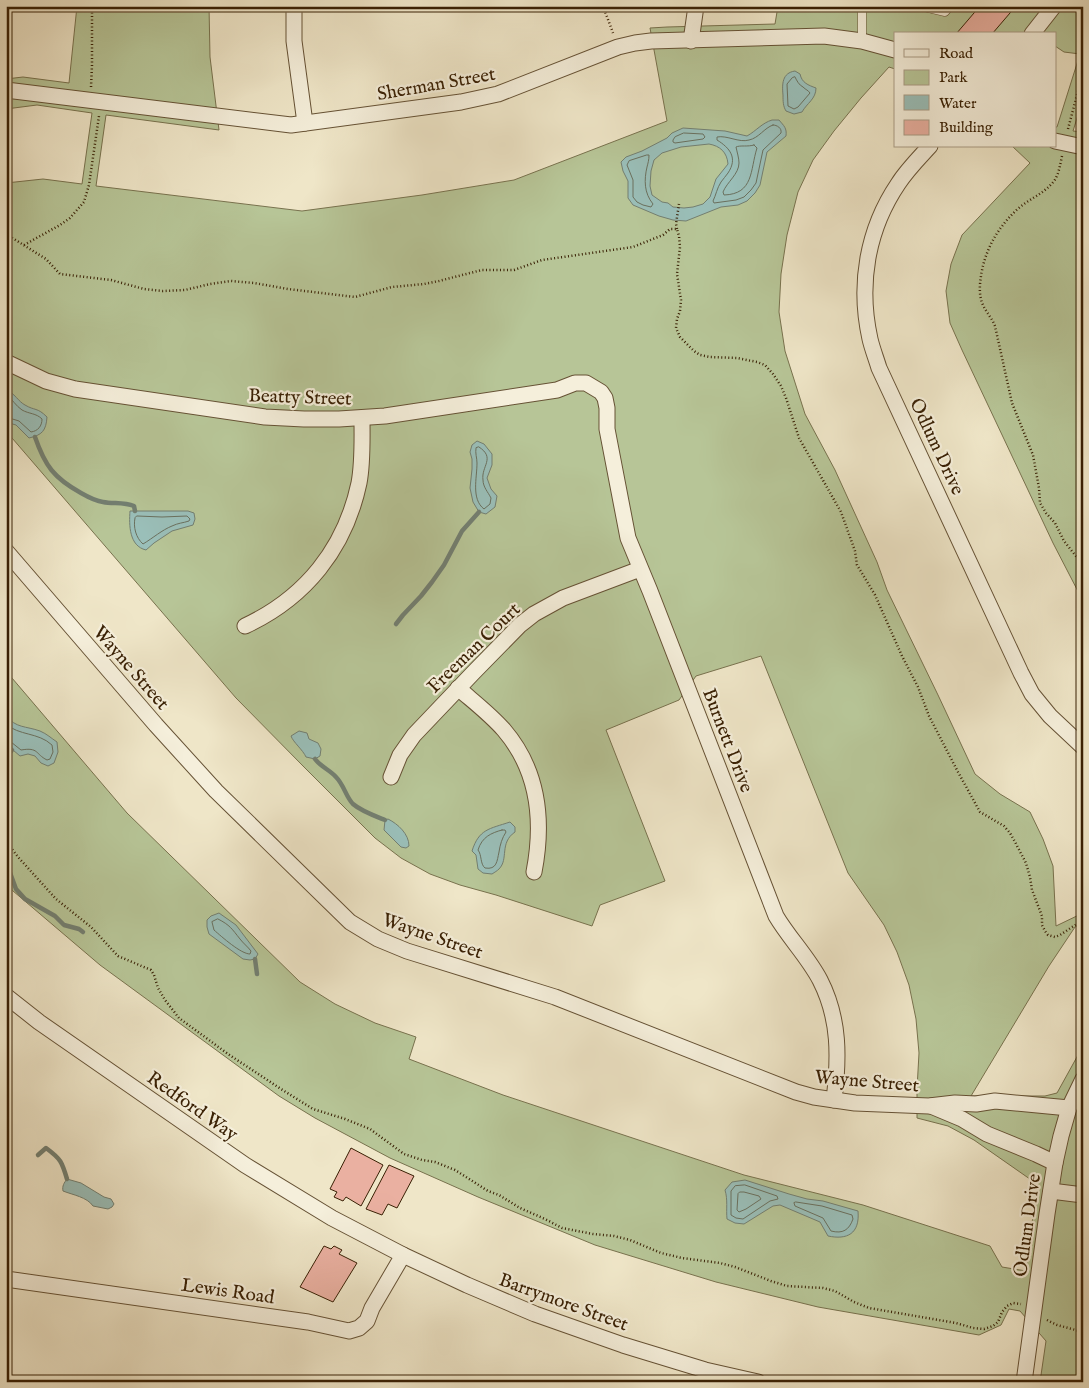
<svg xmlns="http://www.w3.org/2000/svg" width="1089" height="1388" viewBox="0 0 1089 1388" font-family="'IM FELL English',serif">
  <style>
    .green { fill: #b7c597; stroke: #78724e }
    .water { fill: #9abfb9; stroke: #737f71; fill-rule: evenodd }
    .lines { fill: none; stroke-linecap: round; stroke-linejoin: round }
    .shore { stroke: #6a705e; stroke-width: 1 }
    .stream { stroke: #737f71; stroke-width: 4.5 }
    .building { fill: #eab0a1; stroke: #392004 }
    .service-casing { stroke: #665235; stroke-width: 9 }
    .minor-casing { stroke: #665235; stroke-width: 17 }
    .path { stroke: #392004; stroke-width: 2.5; stroke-dasharray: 1 2.5; stroke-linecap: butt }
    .service { stroke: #f5efdb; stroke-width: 8 }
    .minor { stroke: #f5efdb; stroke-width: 15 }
    .labels { text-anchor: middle; stroke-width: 4.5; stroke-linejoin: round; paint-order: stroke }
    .street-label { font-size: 19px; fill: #392004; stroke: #f5efdb }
  </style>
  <rect width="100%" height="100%" fill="#efe6c8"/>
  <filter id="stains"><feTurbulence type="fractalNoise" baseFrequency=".004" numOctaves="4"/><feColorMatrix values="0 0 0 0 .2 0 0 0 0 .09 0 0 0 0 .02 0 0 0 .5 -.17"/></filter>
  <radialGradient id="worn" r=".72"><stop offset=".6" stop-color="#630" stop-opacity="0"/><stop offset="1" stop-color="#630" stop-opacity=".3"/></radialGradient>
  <polygon class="green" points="77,6 209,6 210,57 219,130 106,115 96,186 302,211 422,195 514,180 667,121 650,28 667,27 775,24 778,6 1083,6 1083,99 1073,131 1083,132 1083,601 1053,543 962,350 950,323 946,291 951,264 962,235 1030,163 1012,146 1055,146 1055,127 1057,127 1080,54 1064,52 1055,46 1055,34 895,34 895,69 889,67 861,98 834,131 813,160 798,192 787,235 781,274 779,312 785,351 805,414 835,470 877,562 887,590 938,695 975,774 1000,794 1030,812 1043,839 1053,866 1056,926 1083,913 1083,923 1075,927 1049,966 971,1096 1045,1096 1057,1093 1083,1046 1083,1382 1040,1382 1046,1341 1020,1311 1009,1309 1001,1325 979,1335 818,1307 716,1282 595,1245 478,1197 390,1158 315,1118 279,1096 100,965 6,885 6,671 127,813 300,982 335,1004 375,1023 416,1037 409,1059 503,1095 744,1175 863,1205 990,1246 1002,1267 1026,1271 1037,1184 974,1140 948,1126 917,1118 917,1089 919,1053 916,1019 909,985 897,952 884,925 848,873 761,656 696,676 679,700 606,730 665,881 600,905 592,926 496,895 460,885 430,874 401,858 375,838 304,767 236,698 6,431 6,183 43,179 82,184 92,113 37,105 6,109 6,79 23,77 69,83"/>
  <g class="water">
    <path d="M795 71 800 74C802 83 808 85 816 88 816 99 807 103 802 112L794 114 786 111C783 106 783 101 783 95 782 84 782 73 795 71Z"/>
    <path d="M772 120H779C784 126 787 128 786 136L767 152 760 185 755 193 747 201 738 205 721 207 686 221 673 220 659 216 633 205 628 198V181L623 171 621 162 626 157 642 151 667 138 672 133 683 128 725 131 747 136C756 131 762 123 772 120ZM709 144C720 146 727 152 728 164L716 179 710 197 703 204 693 207 684 208 673 207 668 203 662 202 652 195 650 186 651 171 654 160 662 153 681 147Z"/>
    <path d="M6 389C14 393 19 402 25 405 35 411 37 407 47 417 46 431 42 435 29 438L16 425 9 423 6 420Z"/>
    <polygon points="477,441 484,444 492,454 492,465 487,478 491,489 497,496 495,507 486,514 479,512 473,502 470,488 472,469 472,459 470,452 472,445"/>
    <path d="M130 511H188L194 513 195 519 193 525 172 531 154 543 146 550C129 546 129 525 130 511Z"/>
    <path d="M6 705 8 708 7 716C15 728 26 726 40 731 47 734 51 738 57 742L58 752 54 763 48 766 41 763 35 756 28 754 20 756 6 744Z"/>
    <path d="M299 731 307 733 309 739 318 743 321 749 320 756 315 759 306 757C303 750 293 742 291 736Z"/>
    <path d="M388 819C398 824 409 834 409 846L406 848 401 847 384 830 385 820Z"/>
    <path d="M510 822 515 827V832C499 843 509 859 499 869 497 871 495 872 492 874L483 873 478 869 476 855 472 851C479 829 489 829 510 822Z"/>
    <polygon points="219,913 236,925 258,954 255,959 250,960 243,959 209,934 207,927 207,920 211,916"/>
    <path d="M67 1179 81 1183 104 1197 111 1199 114 1204 112 1207 108 1209 93 1206C87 1197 73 1195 63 1191 62 1186 64 1183 67 1179Z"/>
    <path d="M745 1180 789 1194 807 1199 823 1201 858 1211C860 1234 847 1240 828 1236L820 1222 780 1205 773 1206 744 1224 735 1223 727 1219C726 1209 728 1200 725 1190L732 1182Z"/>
  </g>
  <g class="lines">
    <g class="shore">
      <path d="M795 77C797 81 799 85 803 87 806 90 808 90 810 93L798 107 794 109 788 106 787 84 792 78Z"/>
      <path d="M773 125C777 125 782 128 781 133L763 150 756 183 751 190 744 197 736 200 714 203 713 201C716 195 717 188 721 182 723 179 726 176 728 173 738 158 730 148 717 140V137C727 135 739 143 749 140 759 138 764 128 773 125Z"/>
      <polygon points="684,133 703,134 705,137 703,139 675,143 673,142 673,140 675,137"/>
      <path d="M754 145 757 148C750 170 754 194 724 195L723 192C727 182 739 174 739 163 739 158 737 152 736 147 740 145 748 147 754 145Z"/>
      <path d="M647 155H649C649 160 648 163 647 167 644 180 644 193 653 204L651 207 643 205 637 202 633 197V180L627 165 629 161Z"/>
      <path d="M6 394C12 399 16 406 22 410 29 414 36 413 42 419 42 426 38 431 31 432L19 421 6 417"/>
      <path d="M479 447C496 458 481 466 483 480 483 487 488 492 491 498L490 504 484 509C471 499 477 478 477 463 477 458 475 453 476 448Z"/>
      <path d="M137 516 162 517 187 516 190 519 189 521C183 523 178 523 172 526 162 530 153 538 143 544 136 538 133 527 135 518Z"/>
      <path d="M6 724C19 736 38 732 52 745L53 752 50 759 47 760C35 754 39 747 21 750L11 742 6 741"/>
      <path d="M502 830H505L506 832C502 838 500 845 499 852 497 861 497 870 485 868 480 864 482 855 478 850 482 837 491 833 502 830Z"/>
      <path d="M218 919C230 925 232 929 240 939 243 943 248 947 251 951L250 954C241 954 222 937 214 930L212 922Z"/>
      <polygon points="745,1185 777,1196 778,1199 770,1201 743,1219 736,1218 731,1215 731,1191 735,1186"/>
      <polygon points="740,1192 744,1192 759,1196 761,1199 746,1209 739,1212 737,1210 738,1194"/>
      <path d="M796 1202 822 1206 852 1215 853 1219C849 1230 843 1234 831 1231L823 1218 795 1206 794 1203Z"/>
    </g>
    <g class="stream">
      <path d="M35 437C45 466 54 478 81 493 88 497 95 501 103 502 113 504 124 502 134 506L135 511"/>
      <polyline points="396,624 403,615 421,596 432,582 444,565 462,531 479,512"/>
      <polyline points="6,758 12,750"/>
      <path d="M315 759C321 767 330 770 336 777 344 785 346 797 353 804 361 811 375 816 385 820"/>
      <polyline points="6,867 9,870 16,889 25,899 55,916 64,925 79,929 83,932"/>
      <polyline points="255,959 257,974"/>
      <path d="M38 1155 46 1148C61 1159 62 1162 67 1179"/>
    </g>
  </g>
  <g class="building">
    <polygon points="980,6 1016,6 992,34 956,34"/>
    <polygon points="351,1148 383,1165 361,1206 346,1197 343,1201 334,1197 337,1192 330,1189"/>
    <polygon points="389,1165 414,1176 397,1208 388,1204 382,1215 366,1209"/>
    <polygon points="324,1246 331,1249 334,1246 342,1250 339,1254 357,1263 333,1302 300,1287"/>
  </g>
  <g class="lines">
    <g class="service-casing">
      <g id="service">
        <polyline points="862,6 862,41"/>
        <polyline points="920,6 945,12 950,6"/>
      </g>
    </g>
    <g class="minor-casing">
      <g id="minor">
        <polyline points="294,6 294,41 305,123"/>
        <polyline points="1032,34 1054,6"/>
        <polyline points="691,41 696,6"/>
        <polyline points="6,90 291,125 461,102 498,94 618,47 635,43 651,41 824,36 862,41 895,50"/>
        <polyline points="1055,141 1083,147"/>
        <path d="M930 146C919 158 907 170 898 184 867 230 858 285 870 339 872 348 876 358 879 368L1021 673 1032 694 1050 716 1083 747"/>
        <path d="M6 362 46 381 75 389 265 417 304 419H339L385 416 557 390 575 383H586L601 392 605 398 607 408V429L628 538 650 591 776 916C789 938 808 957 820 980 840 1019 839 1058 834 1100"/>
        <polyline points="6,551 156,725 216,791 350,922 378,939 407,951 555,997 796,1092 814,1097 855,1103 929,1106 955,1103 976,1104 995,1101 1069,1108"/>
        <path d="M245 626C305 598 345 549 359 483 363 462 362 439 362 418"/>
        <path d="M458 688C474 702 490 714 504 730 539 771 544 820 534 872"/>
        <polyline points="391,777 400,755 414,735 473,673 520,625 534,614 563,598 640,569"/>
        <polyline points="6,996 39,1022 245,1165 332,1218 403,1255 467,1285 535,1314 623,1345 705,1370 758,1382"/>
        <polyline points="931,1106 962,1119 987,1134 1036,1154 1055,1163"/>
        <polyline points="1051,1191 1083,1195"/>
        <polyline points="6,1279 308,1322 349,1331 359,1328 367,1321 372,1308 403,1255"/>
        <polyline points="1024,1382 1047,1214 1055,1163 1061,1136 1069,1108 1083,1079"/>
      </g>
    </g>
    <g class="path">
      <polyline points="603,6 613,33"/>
      <polyline points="91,87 92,65 92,6"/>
      <polyline points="1068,129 1083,72"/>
      <path d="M1062 156C1060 165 1059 174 1054 181 1045 193 1031 198 1020 207 999 225 985 249 981 276 980 283 979 291 981 299 983 309 991 316 995 326L1012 403 1033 455 1039 488 1040 503 1046 513 1055 523 1064 541 1083 565"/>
      <polyline points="677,229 676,224 679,204"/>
      <polyline points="6,234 46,259 60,274 111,280 144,289 163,291 185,290 210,284 231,281 254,283 288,289 355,297 392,287 424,284 439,281 470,273 482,270 514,270 542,260 633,247 663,235 670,229 677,229 679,236 680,247 677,274 681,300 680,311 677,319 676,328 680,337 694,351 700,355 710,357 737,358 757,362 765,365 773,374 781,386 786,398 799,438 841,512 855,551 857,565 875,595 902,656 918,687 929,716 958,772 980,812 1004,826 1010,833 1015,842 1026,863 1030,877 1032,890 1042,916 1042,925 1045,931 1048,935 1055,937 1060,935 1083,920"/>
      <polyline points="24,245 60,225 70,218 84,202 89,185 99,116"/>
      <polyline points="6,841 18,857 56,899 91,927 118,956 151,970 154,975 158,988 165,1000 179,1018 228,1054 281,1089 313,1109 345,1119 370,1129 404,1154 422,1160 435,1162 455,1170 488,1191 499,1195 520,1208 545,1219 562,1228 593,1234 614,1236 630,1240 661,1253 682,1258 720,1263 735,1267 771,1281 787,1286 823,1288 835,1291 854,1302 869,1308 956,1323 973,1328 984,1329 993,1326 998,1322 1002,1312 1007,1306 1013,1303 1021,1304"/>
      <polyline points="1047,1320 1057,1325 1083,1332"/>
    </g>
    <use href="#service" class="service"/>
    <use href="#minor" class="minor"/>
  </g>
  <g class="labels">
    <g class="street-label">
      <text transform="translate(436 83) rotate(-10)" y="7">Sherman Street</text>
      <text transform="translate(300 396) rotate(2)" y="7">Beatty Street</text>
      <text transform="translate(938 446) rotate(65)" y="7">Odlum Drive</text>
      <text transform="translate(473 647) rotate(-44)" y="7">Freeman Court</text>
      <text transform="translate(132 667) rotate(49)" y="7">Wayne Street</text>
      <text transform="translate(729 740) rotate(69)" y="7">Burnett Drive</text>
      <text transform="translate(433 935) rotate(19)" y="7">Wayne Street</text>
      <text transform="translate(867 1080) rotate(5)" y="7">Wayne Street</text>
      <text transform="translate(193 1105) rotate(35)" y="7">Redford Way</text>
      <text transform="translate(1026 1225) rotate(-82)" y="7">Odlum Drive</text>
      <text transform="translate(228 1290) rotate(8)" y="7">Lewis Road</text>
      <text transform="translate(564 1301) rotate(20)" y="7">Barrymore Street</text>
    </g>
  </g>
  <rect width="1089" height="1388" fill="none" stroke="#efe6c8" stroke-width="25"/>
  <rect x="8" y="8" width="1074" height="1373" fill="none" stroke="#392004" stroke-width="2.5"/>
  <rect x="12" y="12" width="1064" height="1363" fill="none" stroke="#392004"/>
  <rect x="894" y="32" width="162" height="115" fill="#f5efdb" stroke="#aa9c85"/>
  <rect x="904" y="49" width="25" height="8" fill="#f5efdb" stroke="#aa9c85"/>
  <text x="939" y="58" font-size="15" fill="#392004">Road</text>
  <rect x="904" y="70" width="25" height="15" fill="#b7c597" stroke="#aa9c85"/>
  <text x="939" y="82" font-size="15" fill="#392004">Park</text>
  <rect x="904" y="95" width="25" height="15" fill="#9abfb9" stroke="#aa9c85"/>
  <text x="939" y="108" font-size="15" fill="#392004">Water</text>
  <rect x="904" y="120" width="25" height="15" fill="#eab0a1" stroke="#aa9c85"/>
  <text x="939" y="132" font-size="15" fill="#392004">Building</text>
  <rect width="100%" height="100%" filter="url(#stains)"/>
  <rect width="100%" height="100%" fill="url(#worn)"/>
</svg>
